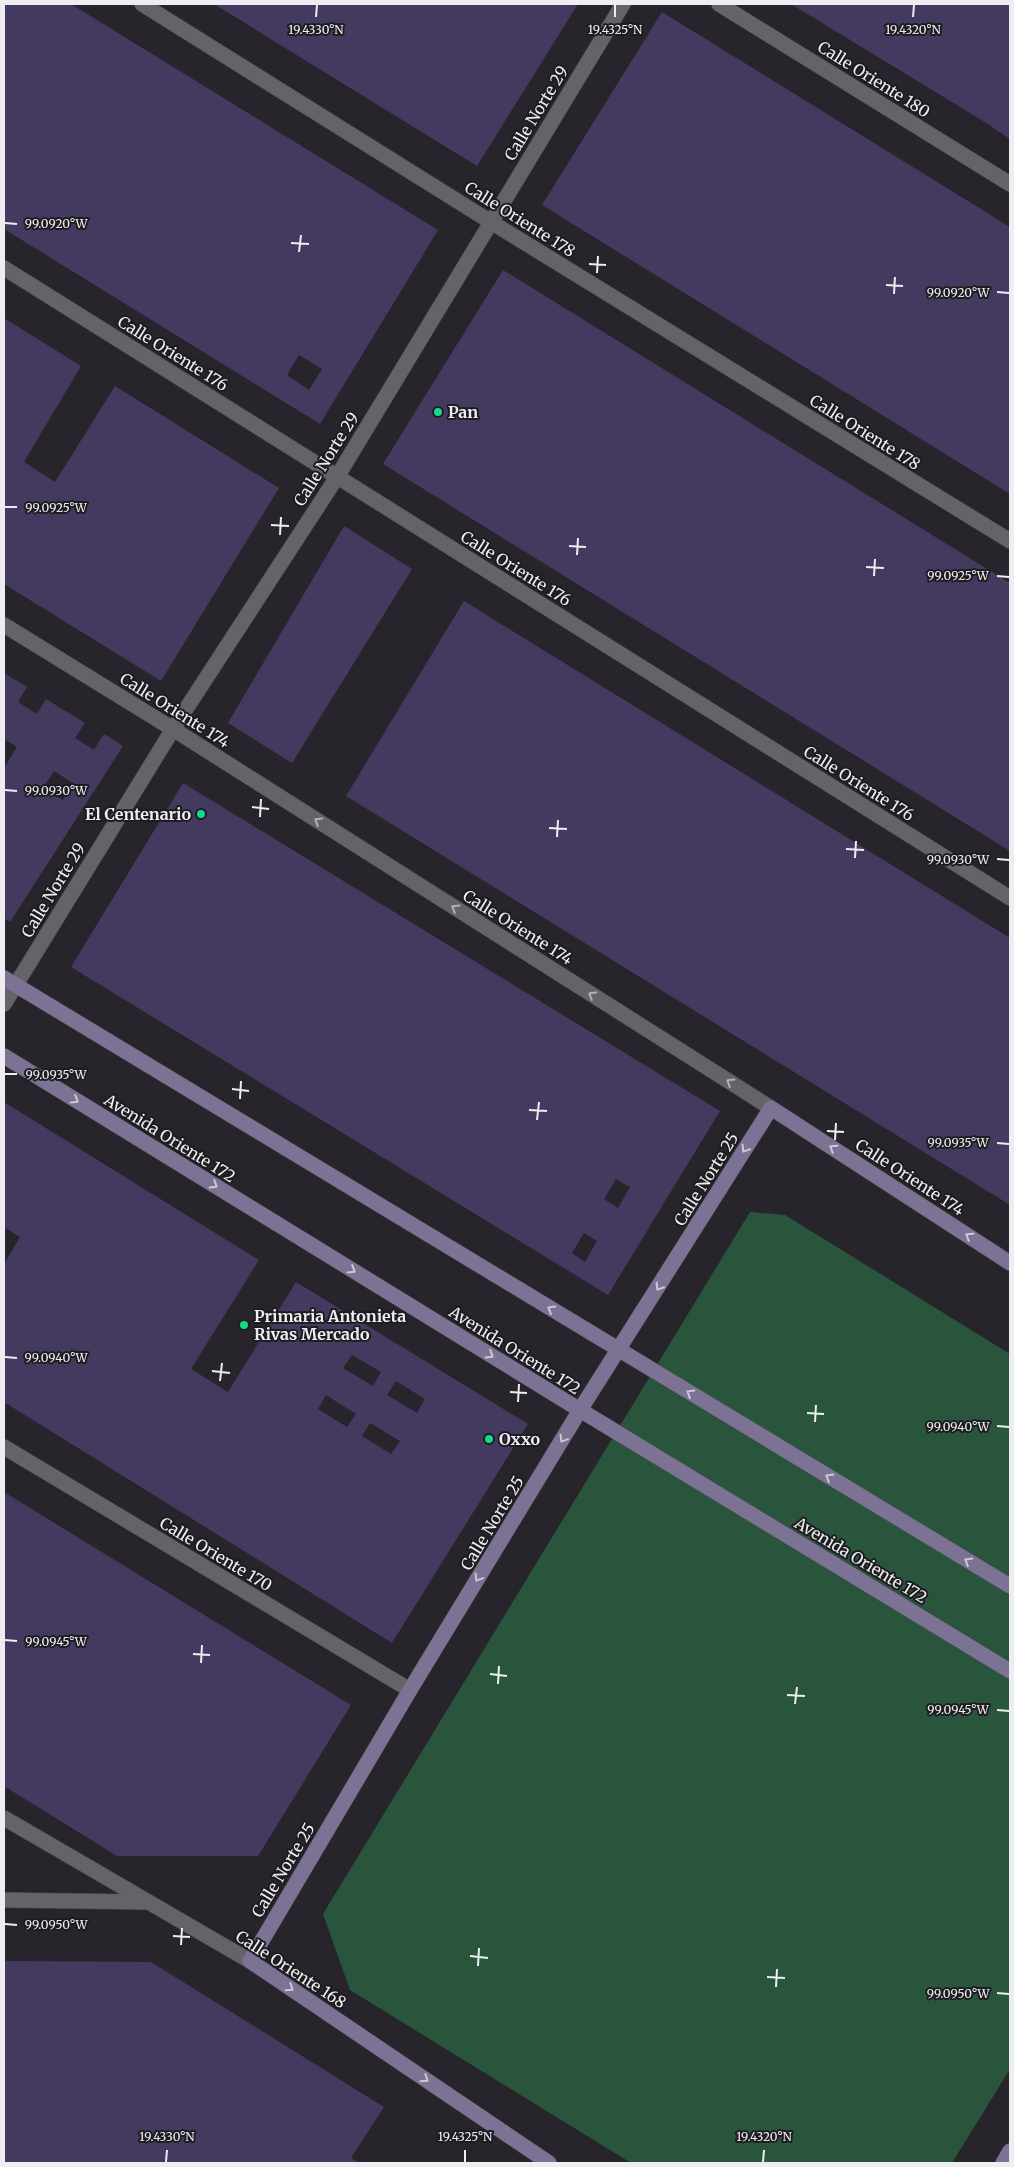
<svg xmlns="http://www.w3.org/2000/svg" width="1014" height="2167" viewBox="0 0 1014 2167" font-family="Merriweather,serif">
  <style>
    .green { fill: #29553d }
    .building { fill: #44395f; fill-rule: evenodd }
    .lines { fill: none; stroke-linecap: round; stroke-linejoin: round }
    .street-casing { stroke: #454448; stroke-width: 16 }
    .secondary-casing { stroke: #454448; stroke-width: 16 }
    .street { stroke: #65636a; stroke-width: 15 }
    .secondary { stroke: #7c7294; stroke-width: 15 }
    .oneway { stroke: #b0afb4 }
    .oneway2 { stroke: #ccc8d5 }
    .ticks { fill: none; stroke: #eeedf1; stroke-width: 2 }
    .poi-dot { fill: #13d98a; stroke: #1d1c21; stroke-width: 2 }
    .labels { text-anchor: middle; stroke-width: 4; stroke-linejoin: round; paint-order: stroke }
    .street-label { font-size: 16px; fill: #eeedf1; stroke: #1d1c21 }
    .poi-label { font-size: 16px; font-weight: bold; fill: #eeedf1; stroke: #1d1c21; text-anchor: start }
    .ticks-label { font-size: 12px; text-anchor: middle; fill: #eeedf1; stroke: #1d1c21; stroke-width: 4; stroke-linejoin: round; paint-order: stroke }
  </style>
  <rect width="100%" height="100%" fill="#27252b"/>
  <polygon class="green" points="750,1212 785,1215 1010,1354 1010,2069 952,2163 631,2163 350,1990 323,1914"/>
  <g class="building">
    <path d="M4 4H71L438 230 320 424 4 229ZM299 355 322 369 309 390 287 375Z"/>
    <polygon points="214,4 578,4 477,166"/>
    <polygon points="791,4 1010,4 1010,139 983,121"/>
    <polygon points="662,12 1010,227 1010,494 542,205"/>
    <polygon points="503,270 1010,583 1010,851 383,464"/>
    <polygon points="4,318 81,366 24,462 55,482 115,386 279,488 161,681 4,584"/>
    <polygon points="344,526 412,569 292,763 228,723"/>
    <polygon points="464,601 1010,938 1010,1205 346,796"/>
    <path d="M4 673 27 687 18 702 37 714 46 699 85 723 75 738 94 750 104 734 123 746 10 922 4 918V764L6 765 17 747 4 739ZM54 771 73 783 63 800 43 788Z"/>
    <path d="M183 783 720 1111 608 1295 71 967ZM616 1179 630 1187 618 1208 604 1199ZM584 1233 597 1241 585 1262 572 1253Z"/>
    <path d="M4 1102 259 1260 191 1369 228 1392 296 1282 528 1424 392 1643 4 1402V1264L20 1237 4 1227ZM352 1355 381 1372 373 1386 343 1368ZM396 1381 425 1399 417 1413 387 1395ZM326 1395 356 1414 347 1427 318 1409ZM370 1423 400 1441 391 1454 362 1436Z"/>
    <polygon points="4,1492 351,1705 258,1856 117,1856 4,1786"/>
    <polygon points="4,1961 151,1962 384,2107 351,2158 360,2163 4,2163"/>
  </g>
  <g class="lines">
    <g class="street-casing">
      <g id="street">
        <polyline points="142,4 491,222 1010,541"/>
        <polyline points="719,4 1010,184"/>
        <polyline points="4,268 1010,898"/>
        <polyline points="4,625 173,729 771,1108"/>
        <polyline points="4,1004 173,729 337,477 623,4"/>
        <polyline points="4,1447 410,1690"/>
        <polyline points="4,1818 250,1961"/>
        <polyline points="4,1900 145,1902"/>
      </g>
    </g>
    <g class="secondary-casing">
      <g id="secondary">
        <polyline points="4,978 1010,1586"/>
        <polyline points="4,1056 580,1410 1010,1671"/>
        <polyline points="549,2163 250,1961 410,1690 580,1410 771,1108 1010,1263"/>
        <polyline points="1003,2163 1010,2151"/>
      </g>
    </g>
    <use href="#street" class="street"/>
    <use href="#secondary" class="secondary"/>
  </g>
  <defs><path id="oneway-chevron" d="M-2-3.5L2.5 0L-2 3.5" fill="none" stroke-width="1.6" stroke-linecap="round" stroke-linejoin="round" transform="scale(1.25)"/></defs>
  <g class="oneway">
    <use href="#oneway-chevron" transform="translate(318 821) rotate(-148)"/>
    <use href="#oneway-chevron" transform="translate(455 908) rotate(-148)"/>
    <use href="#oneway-chevron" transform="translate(592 995) rotate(-148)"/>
    <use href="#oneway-chevron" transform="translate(730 1082) rotate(-148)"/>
  </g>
  <g class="oneway2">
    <use href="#oneway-chevron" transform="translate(75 1100) rotate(32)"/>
    <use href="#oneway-chevron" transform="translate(833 1148) rotate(-147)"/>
    <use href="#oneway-chevron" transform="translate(745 1149) rotate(122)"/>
    <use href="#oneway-chevron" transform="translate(214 1185) rotate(32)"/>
    <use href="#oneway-chevron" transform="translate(969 1236) rotate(-147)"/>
    <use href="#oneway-chevron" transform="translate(352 1270) rotate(32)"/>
    <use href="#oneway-chevron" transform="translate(659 1287) rotate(122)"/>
    <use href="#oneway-chevron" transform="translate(551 1309) rotate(-149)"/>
    <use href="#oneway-chevron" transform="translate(490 1355) rotate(32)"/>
    <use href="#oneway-chevron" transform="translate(690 1393) rotate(-149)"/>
    <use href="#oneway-chevron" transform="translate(563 1439) rotate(121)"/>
    <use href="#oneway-chevron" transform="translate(829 1477) rotate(-149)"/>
    <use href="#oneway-chevron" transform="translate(968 1561) rotate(-149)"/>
    <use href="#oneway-chevron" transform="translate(478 1578) rotate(121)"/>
    <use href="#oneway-chevron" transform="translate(290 1988) rotate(34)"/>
    <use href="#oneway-chevron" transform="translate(425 2079) rotate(34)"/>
  </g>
  <path class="ticks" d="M316 17 317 5M615 17V5M913 17 914 5M5 223 17 224M291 243 309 244M299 252 301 235M589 264 606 265M597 273 598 256M886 285 903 286M997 292 1009 293M894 294 895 277M5 507H17M271 525 289 526M280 535 281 517M569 546 586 547M577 555 578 538M866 567 884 568M874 576 875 559M997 576 1009 577M5 790 17 791M252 807 269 809M260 817 261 799M549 828 567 829M557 837 558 820M846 849 864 850M855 858 856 841M997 859 1009 860M5 1074H17M232 1089 249 1091M240 1099 241 1081M529 1110 547 1111M537 1120 539 1102M827 1131 844 1132M835 1140 836 1123M997 1143 1009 1144M5 1357 17 1358M212 1371 230 1373M220 1381 222 1363M510 1392 527 1393M518 1402 519 1384M807 1413 824 1414M815 1422 816 1405M997 1426 1009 1427M5 1640 17 1641M193 1654 210 1655M201 1663 202 1645M490 1674 507 1676M498 1684 499 1666M787 1695 805 1696M795 1704 797 1687M997 1710 1009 1711M5 1924 17 1925M173 1936 190 1937M181 1945 182 1928M470 1956 488 1958M478 1966 479 1948M767 1977 785 1978M776 1987 777 1969M997 1993 1009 1994M166 2162 167 2150M465 2162V2150M763 2162 764 2150"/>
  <g class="poi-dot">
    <circle cx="438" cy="412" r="5"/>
    <circle cx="201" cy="814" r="5"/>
    <circle cx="244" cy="1325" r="5"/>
    <circle cx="489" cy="1439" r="5"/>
  </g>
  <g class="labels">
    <g class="street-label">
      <text transform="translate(874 79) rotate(32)" y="6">Calle Oriente 180</text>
      <text transform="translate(536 113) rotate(-59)" y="6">Calle Norte 29</text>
      <text transform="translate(520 219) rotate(32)" y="6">Calle Oriente 178</text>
      <text transform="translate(173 353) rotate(32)" y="6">Calle Oriente 176</text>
      <text transform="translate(865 432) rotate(32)" y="6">Calle Oriente 178</text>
      <text transform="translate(326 459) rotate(-58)" y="6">Calle Norte 29</text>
      <text transform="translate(516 568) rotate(32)" y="6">Calle Oriente 176</text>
      <text transform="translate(175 710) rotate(32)" y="6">Calle Oriente 174</text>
      <text transform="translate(859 783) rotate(32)" y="6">Calle Oriente 176</text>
      <text transform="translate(53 890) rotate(-59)" y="6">Calle Norte 29</text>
      <text transform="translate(518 927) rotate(32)" y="6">Calle Oriente 174</text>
      <text transform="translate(170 1138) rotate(32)" y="6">Avenida Oriente 172</text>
      <text transform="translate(910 1177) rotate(33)" y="6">Calle Oriente 174</text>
      <text transform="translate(706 1179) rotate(-58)" y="6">Calle Norte 25</text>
      <text transform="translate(515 1350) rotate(32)" y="6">Avenida Oriente 172</text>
      <text transform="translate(492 1523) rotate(-59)" y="6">Calle Norte 25</text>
      <text transform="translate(216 1554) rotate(31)" y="6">Calle Oriente 170</text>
      <text transform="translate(861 1560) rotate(31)" y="6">Avenida Oriente 172</text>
      <text transform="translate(283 1870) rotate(-59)" y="6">Calle Norte 25</text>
      <text transform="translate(291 1969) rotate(33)" y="6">Calle Oriente 168</text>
    </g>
    <g class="poi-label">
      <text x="448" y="418">Pan</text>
      <text x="191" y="820" text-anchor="end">El Centenario</text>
      <text x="254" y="1322">Primaria Antonieta<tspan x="254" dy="18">Rivas Mercado</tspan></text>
      <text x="499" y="1445">Oxxo</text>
    </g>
  </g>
  <g class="ticks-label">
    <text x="316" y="34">19.4330°N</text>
    <text x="615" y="34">19.4325°N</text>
    <text x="913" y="34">19.4320°N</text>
    <text x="56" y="228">99.0920°W</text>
    <text x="958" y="297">99.0920°W</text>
    <text x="56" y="512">99.0925°W</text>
    <text x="958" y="580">99.0925°W</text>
    <text x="56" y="795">99.0930°W</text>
    <text x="958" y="864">99.0930°W</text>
    <text x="56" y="1079">99.0935°W</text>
    <text x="958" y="1147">99.0935°W</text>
    <text x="56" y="1362">99.0940°W</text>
    <text x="958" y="1431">99.0940°W</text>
    <text x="56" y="1646">99.0945°W</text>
    <text x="958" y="1714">99.0945°W</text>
    <text x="56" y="1929">99.0950°W</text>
    <text x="958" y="1998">99.0950°W</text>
    <text x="167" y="2141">19.4330°N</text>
    <text x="465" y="2141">19.4325°N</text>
    <text x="764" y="2141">19.4320°N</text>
  </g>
  <rect width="1014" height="2167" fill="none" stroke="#eeedf1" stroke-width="10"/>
</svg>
